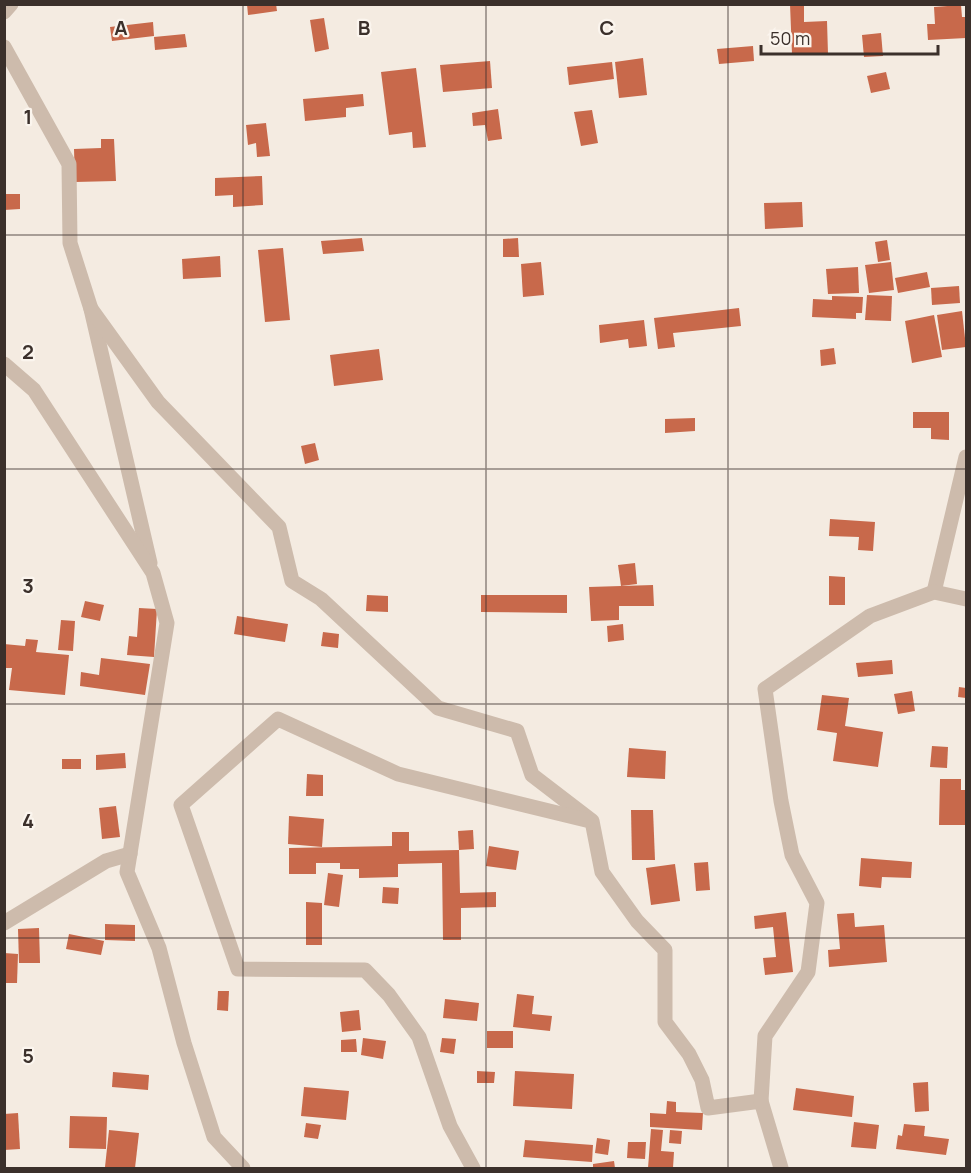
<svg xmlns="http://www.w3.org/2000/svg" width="971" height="1173" viewBox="0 0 971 1173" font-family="Manrope,sans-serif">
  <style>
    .building { fill: #c8694b }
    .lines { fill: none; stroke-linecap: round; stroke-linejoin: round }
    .minor { stroke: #cdbbac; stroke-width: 15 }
    .grid { fill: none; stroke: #3b302b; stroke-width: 1.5; stroke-opacity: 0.55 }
    .grid-label { font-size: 20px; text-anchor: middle; font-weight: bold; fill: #3b302b; stroke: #fbf5ee; stroke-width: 4.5; stroke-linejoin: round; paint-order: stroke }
  </style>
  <rect width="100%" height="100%" fill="#f4ebe1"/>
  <g class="building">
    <polygon points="247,4 276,4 277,11 248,15"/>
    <polygon points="790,4 804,4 804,22 827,21 828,54 792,54"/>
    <polygon points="961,5 962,17 966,17 966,38 928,40 927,24 935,24 934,7"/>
    <polygon points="324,18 329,49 315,52 310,20"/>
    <polygon points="153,22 154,36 112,41 110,27"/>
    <polygon points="881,33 883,56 864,57 862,35"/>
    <polygon points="185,34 187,47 155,50 154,37"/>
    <polygon points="753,46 754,61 719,64 717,49"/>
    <polygon points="643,58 647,95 619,98 615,62"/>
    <polygon points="490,61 492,88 443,92 440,65"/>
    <polygon points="612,62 614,79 569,85 567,67"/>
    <polygon points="416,68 426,147 413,148 412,132 389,135 381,72"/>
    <polygon points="886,72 890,89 871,93 867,76"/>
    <polygon points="363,94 364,106 346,108 346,117 305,121 303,99"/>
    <polygon points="498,109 502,139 488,141 485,125 473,126 472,113"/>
    <polygon points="592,110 598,143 581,146 574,112"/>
    <polygon points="266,123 270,156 257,157 256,143 248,145 246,125"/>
    <polygon points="101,139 114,139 116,181 75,182 74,149 101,148"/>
    <polygon points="262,176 263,205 233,207 233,195 215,196 215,178"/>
    <polygon points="4,194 20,194 20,209 4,210"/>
    <polygon points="802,202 803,227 765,229 764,203"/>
    <polygon points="362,238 364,251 323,254 321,241"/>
    <polygon points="518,238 519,257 503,257 503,239"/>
    <polygon points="887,240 890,260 878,262 875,242"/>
    <polygon points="283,248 290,320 265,322 258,250"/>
    <polygon points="220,256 221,277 183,279 182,259"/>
    <polygon points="541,262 544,295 523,297 521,264"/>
    <polygon points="891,262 894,290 869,293 865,265"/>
    <polygon points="858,267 859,293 828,294 826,269"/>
    <polygon points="927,272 930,287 898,293 895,278"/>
    <polygon points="959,286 960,303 932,305 931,288"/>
    <polygon points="867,295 892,296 891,321 865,320"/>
    <polygon points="832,296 863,297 862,313 856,313 856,319 812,317 813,299 832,300"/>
    <polygon points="739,308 741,326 673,333 675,347 658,349 654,318"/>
    <polygon points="962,311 966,347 942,350 937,315"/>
    <polygon points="934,315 942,357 912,363 905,321"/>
    <polygon points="644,320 647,346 629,348 628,339 600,343 599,325"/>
    <polygon points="834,348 836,364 821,366 820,350"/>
    <polygon points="379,349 383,380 334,386 330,355"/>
    <polygon points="913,412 949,412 949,440 931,439 931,428 913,428"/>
    <polygon points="695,418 695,431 665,433 665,419"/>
    <polygon points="315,443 319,460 305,464 301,446"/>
    <polygon points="830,519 875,522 873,551 858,550 859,537 829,536"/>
    <polygon points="635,563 637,584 621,586 618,565"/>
    <polygon points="829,576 845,577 845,605 829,605"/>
    <polygon points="653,585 654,606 619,606 619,620 591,621 589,587"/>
    <polygon points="367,595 388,596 388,612 366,611"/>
    <polygon points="481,595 567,595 567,613 481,612"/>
    <polygon points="85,601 104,605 100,621 81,617"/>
    <polygon points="139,608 157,609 154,657 127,655 129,636 137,637"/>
    <polygon points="237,616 288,624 285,642 234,634"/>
    <polygon points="61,620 75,621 73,651 58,650"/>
    <polygon points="623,624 624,640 608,642 607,626"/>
    <polygon points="323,632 339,634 338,648 321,646"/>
    <polygon points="26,639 38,640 36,652 69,655 65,695 9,690 12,668 4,668 4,644 25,646"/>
    <polygon points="101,658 150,664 145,695 80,686 81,672 99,675"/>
    <polygon points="892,660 893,674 858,677 856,663"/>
    <polygon points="959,687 966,688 966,698 958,697"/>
    <polygon points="912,691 915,711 898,714 894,694"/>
    <polygon points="822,695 849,698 845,726 883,732 878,767 833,761 837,733 817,730"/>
    <polygon points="932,746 948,747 947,768 930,767"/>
    <polygon points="629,748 666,751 665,779 627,777"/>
    <polygon points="125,753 126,768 96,770 96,755"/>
    <rect x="62" y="759" width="19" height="10"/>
    <polygon points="307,774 323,775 323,796 306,796"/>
    <polygon points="940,779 961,779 961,790 966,790 966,825 939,825"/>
    <polygon points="116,806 120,837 102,839 99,808"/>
    <polygon points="631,810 653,810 655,860 632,860"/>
    <polygon points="289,816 324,819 322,847 288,844"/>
    <polygon points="473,830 474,849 459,850 458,831"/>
    <polygon points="392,832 409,832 409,851 459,850 460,893 496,892 496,907 461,908 461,940 443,940 442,863 398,864 398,877 359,878 359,869 340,869 340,863 316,863 316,874 289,874 289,848 392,846"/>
    <polygon points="489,846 519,851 516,870 486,866"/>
    <polygon points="861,858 912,862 911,878 882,877 881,888 859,886"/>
    <polygon points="708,862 710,890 696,891 694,863"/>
    <polygon points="675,864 680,901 651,905 646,868"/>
    <polygon points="328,873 343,875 339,907 324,905"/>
    <polygon points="383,887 399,888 398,904 382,903"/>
    <polygon points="306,902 322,903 322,945 306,945"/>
    <polygon points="786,912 793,972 765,975 763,958 776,957 773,927 755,929 754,916"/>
    <polygon points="854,913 855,927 884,925 887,962 829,967 828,950 840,949 837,914"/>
    <polygon points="105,924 135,925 135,941 105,940"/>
    <polygon points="39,928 40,963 19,963 18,929"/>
    <polygon points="69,934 104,941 101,955 66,949"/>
    <polygon points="4,953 18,954 17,983 4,983"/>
    <polygon points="218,991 229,991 228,1011 217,1010"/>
    <polygon points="517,994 534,996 532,1014 552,1016 550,1031 513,1027"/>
    <polygon points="445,999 479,1003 477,1021 443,1018"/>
    <polygon points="359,1010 361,1030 342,1032 340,1012"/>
    <rect x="487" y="1031" width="26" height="17"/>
    <polygon points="363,1038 386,1041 383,1059 361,1055"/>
    <polygon points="442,1038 456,1039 454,1054 440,1052"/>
    <polygon points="356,1039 357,1052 341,1052 341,1040"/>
    <polygon points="477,1071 495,1072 494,1083 477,1083"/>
    <polygon points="515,1071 574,1074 572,1109 513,1106"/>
    <polygon points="113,1072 149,1075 148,1090 112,1087"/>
    <polygon points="928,1082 929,1111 915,1112 913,1083"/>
    <polygon points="304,1087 349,1091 346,1120 301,1116"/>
    <polygon points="796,1088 854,1096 852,1117 793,1110"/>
    <polygon points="667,1101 676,1102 676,1112 703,1113 702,1130 650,1127 650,1113 666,1114"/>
    <polygon points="18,1113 20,1149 4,1150 4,1114"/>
    <polygon points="70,1116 107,1117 106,1149 69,1148"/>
    <polygon points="854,1122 879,1125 876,1149 851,1147"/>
    <polygon points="306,1123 321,1125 318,1139 304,1137"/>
    <polygon points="904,1124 925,1126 924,1136 949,1139 946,1155 896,1149 898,1135 902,1136"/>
    <polygon points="651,1129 663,1130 661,1151 674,1152 673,1168 648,1168"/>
    <polygon points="109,1130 139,1133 135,1168 105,1167"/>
    <polygon points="670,1130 682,1131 681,1144 669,1143"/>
    <polygon points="597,1138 610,1140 608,1155 595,1153"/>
    <polygon points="525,1140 593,1145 592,1162 523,1157"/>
    <polygon points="628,1142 646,1142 645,1159 627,1158"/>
    <polygon points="614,1161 615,1168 593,1168 593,1164"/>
  </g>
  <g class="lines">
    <g class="minor">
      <polyline points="4,12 11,4"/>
      <polyline points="4,47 69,164 70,243 91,309 150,563"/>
      <polyline points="91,309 158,402 279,527 292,581 321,599 438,708 517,731 532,775 592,821 602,872 637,921 665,950 665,1022 689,1054 702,1080 708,1108 761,1101 781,1168"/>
      <polyline points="4,364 34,390 153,573 167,623 127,872 159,948 184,1043 214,1137 243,1168"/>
      <polyline points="934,592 966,457"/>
      <polyline points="4,923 106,861 130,854"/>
      <polyline points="761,1101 765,1036 808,972 817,903 792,855 781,801 765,689 870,616 934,592 966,599"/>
      <polyline points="473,1168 450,1126 419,1037 389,995 365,970 238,969 181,805 278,719 398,774 586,820"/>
    </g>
  </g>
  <path class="grid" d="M243 4V1168M486 4V1168M728 4V1168M4 235H966M4 469H966M4 704H966M4 938H966"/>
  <g class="grid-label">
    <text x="121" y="35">A</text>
    <text x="364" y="35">B</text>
    <text x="607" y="35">C</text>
    <text x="28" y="124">1</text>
    <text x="28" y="359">2</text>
    <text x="28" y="593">3</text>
    <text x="28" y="828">4</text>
    <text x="28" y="1063">5</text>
  </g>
  <rect width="971" height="1173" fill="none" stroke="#3b302b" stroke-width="12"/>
  <path d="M761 45v9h177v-9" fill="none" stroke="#3b302b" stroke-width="3"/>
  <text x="770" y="45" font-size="18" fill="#3b302b" stroke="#fbf5ee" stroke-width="4.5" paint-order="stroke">50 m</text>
</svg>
